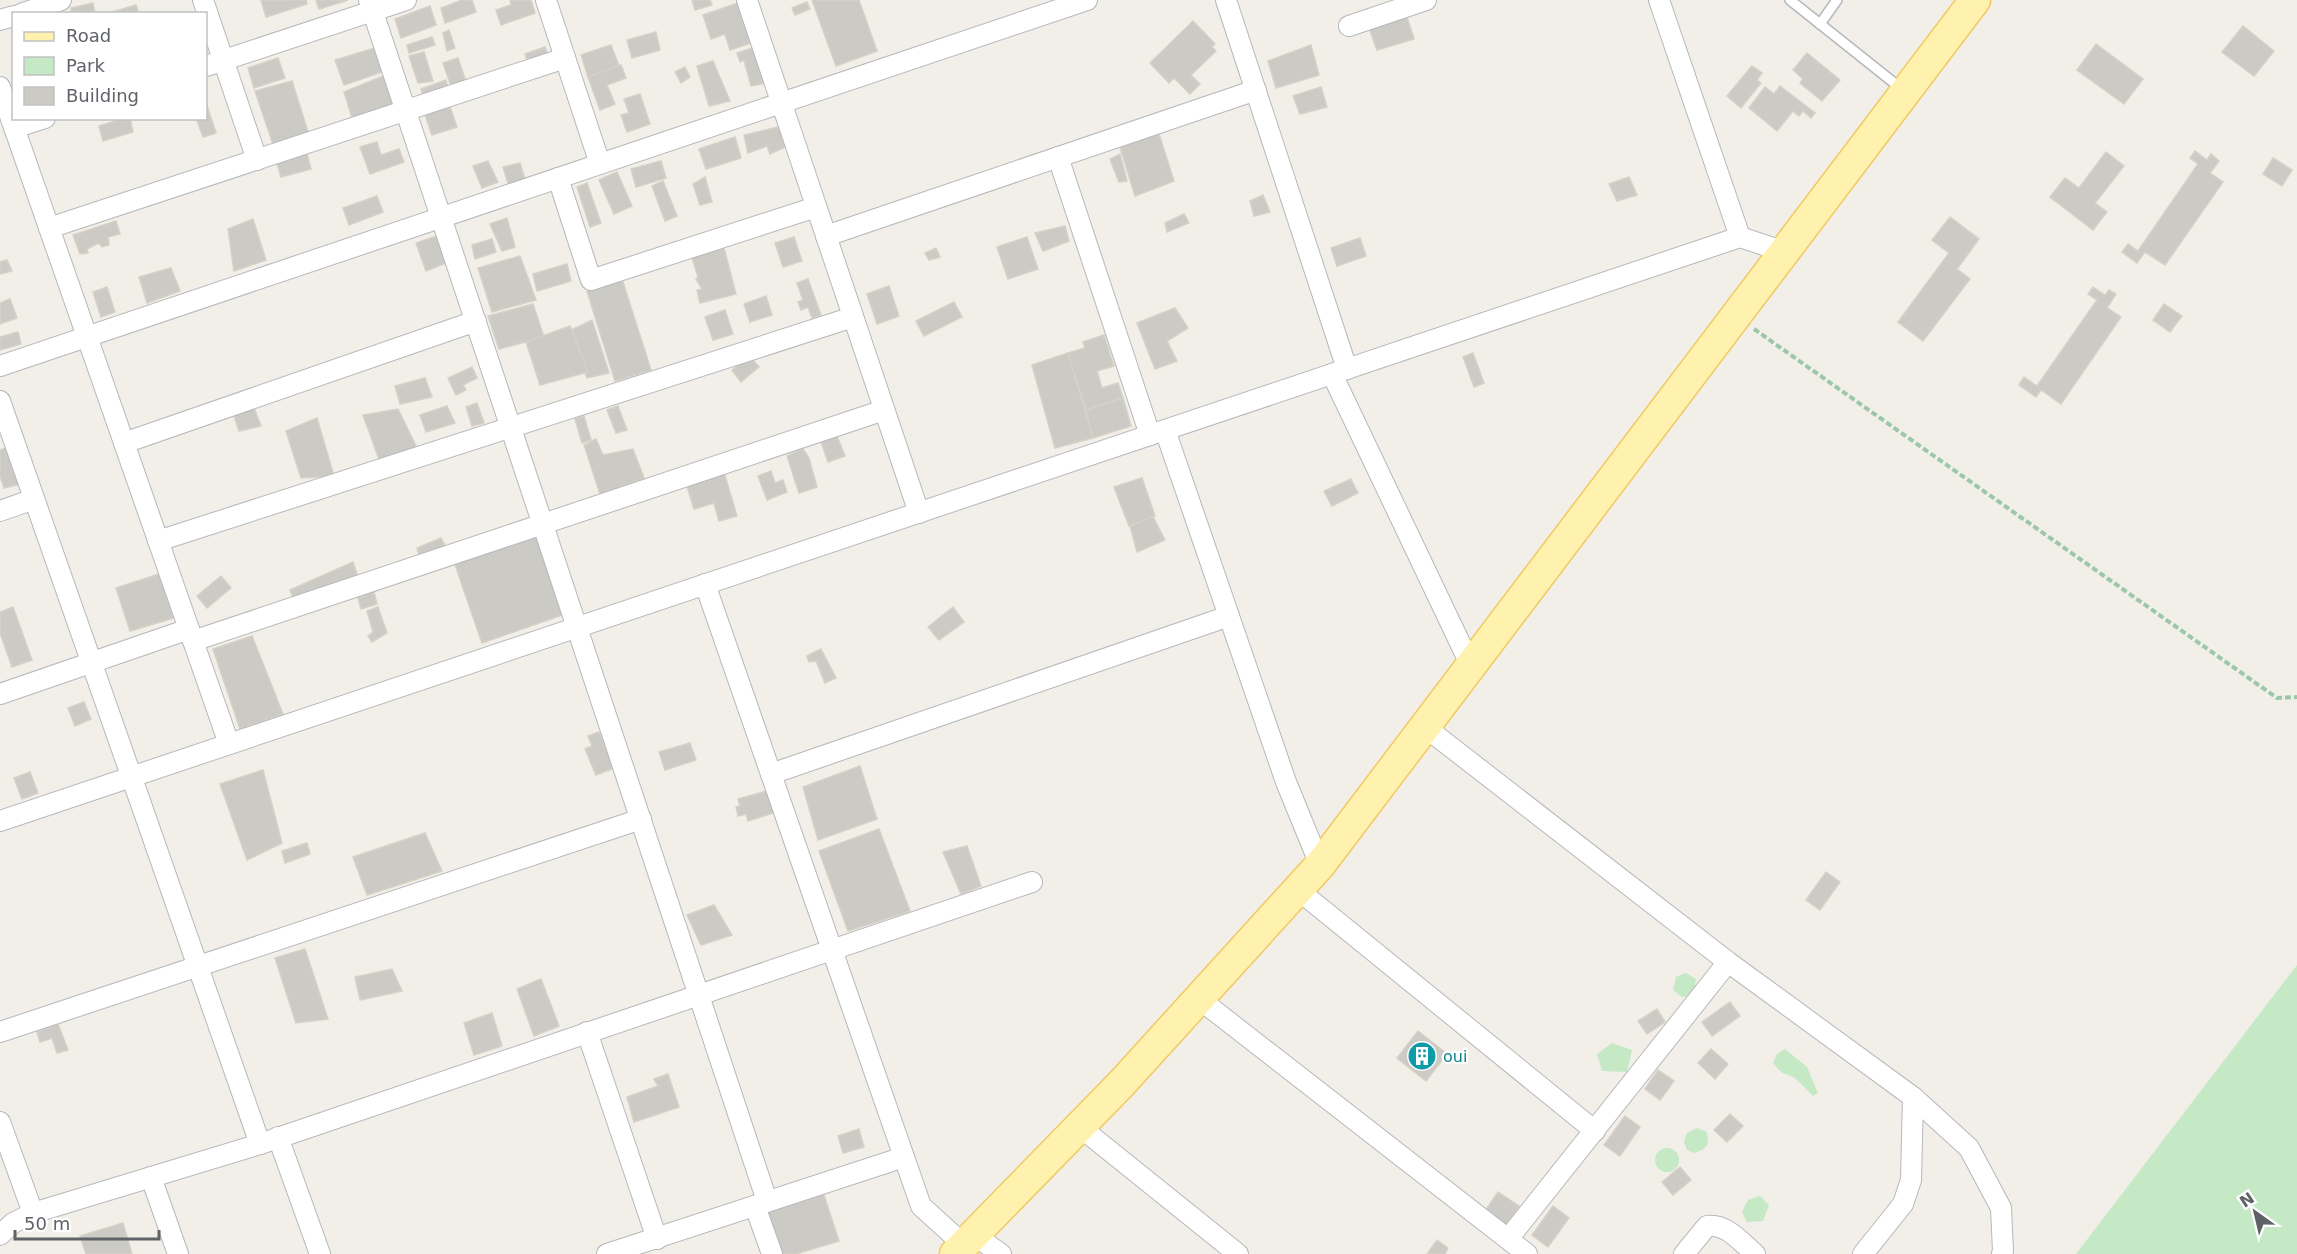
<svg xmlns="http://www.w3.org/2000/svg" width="2297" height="1254" viewBox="0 0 2297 1254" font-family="'DejaVu Sans',sans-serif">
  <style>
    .green { fill: #c5e8c5 }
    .building { fill: #cccac5; stroke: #d6d1c6; stroke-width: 1.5 }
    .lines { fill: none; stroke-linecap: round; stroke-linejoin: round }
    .lane-casing { stroke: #b5b8bc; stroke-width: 12 }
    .street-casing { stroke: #b5b8bc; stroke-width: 22 }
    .primary-casing { stroke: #f2c960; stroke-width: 33 }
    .path { stroke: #9cc7a9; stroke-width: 4; stroke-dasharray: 6 3; stroke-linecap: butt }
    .lane { stroke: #fff; stroke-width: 9 }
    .street { stroke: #fff; stroke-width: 20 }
    .primary { stroke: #fff2af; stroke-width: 30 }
    .labels { text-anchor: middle; stroke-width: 4.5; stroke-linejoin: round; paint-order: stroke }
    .culture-label { font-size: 16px; fill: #0d838f; stroke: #fff; text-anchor: start }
  </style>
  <rect width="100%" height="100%" fill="#f1efe8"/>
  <g class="green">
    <polygon points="2297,965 2297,1254 2076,1254"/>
    <polygon points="1686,973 1696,979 1693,996 1682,997 1673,990 1676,977"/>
    <polygon points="1612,1043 1632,1050 1627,1072 1602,1071 1597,1054"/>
    <polygon points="1785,1049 1807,1067 1818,1093 1813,1096 1795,1078 1781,1072 1773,1063 1777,1054"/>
    <polygon points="1697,1128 1707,1132 1708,1144 1704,1149 1694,1153 1687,1150 1684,1142 1687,1133"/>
    <circle cx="1667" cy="1160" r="12"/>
    <polygon points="1760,1196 1769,1205 1763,1221 1747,1222 1742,1212 1748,1200"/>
  </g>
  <g class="building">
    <polygon points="261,0 306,0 307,4 266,17"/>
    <polygon points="316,0 348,0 319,9"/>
    <polygon points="462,0 472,0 476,12 445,23 441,8"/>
    <polygon points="510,0 531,0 535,13 501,25 496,10 511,5"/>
    <polygon points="692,0 710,0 712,5 695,10"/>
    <polygon points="812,0 859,0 877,51 836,66"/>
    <polygon points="741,2 754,42 730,50 725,34 711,39 703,15"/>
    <polygon points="807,2 810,9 795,15 792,8"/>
    <polygon points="93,3 95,14 72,14 71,8"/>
    <polygon points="136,5 139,14 112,14 112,12"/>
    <polygon points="430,6 436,25 401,38 395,19"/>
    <polygon points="1406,14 1414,39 1377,50 1369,28"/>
    <polygon points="1193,21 1215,44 1212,47 1216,51 1191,75 1200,84 1190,94 1174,78 1169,83 1150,63"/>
    <polygon points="2243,26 2274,51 2254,76 2222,52"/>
    <polygon points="449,30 455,48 447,51 443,33"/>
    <polygon points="656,32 660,50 632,58 627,40"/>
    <polygon points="432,37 435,45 409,53 407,45"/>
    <polygon points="2096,44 2143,79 2124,104 2077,70"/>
    <polygon points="611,45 619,66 588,77 581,55"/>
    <polygon points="1311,45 1319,75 1276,88 1268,61"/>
    <polygon points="545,47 549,57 529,65 525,54"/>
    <polygon points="755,47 766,83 751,86 744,60 740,62 737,53"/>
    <polygon points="375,48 382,72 344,85 335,60"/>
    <polygon points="424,52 433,81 418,83 409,56"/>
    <polygon points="1807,53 1840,80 1822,101 1800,83 1803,79 1793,70"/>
    <polygon points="278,58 285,78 254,88 248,68"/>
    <polygon points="458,58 468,88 453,92 443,63"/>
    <polygon points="713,61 730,101 709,106 697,66"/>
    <polygon points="621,65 626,78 607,85 615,104 600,110 588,77"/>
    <polygon points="1752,66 1762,73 1757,80 1761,83 1741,108 1727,96"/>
    <polygon points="685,67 690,77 681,83 675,72"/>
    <polygon points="383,76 397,113 355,127 344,92"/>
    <polygon points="446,80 450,95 425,103 421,89"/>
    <polygon points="292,81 310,138 275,150 255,91"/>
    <polygon points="1780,86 1815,113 1811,118 1803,111 1799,116 1793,111 1777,131 1749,108 1765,87 1774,94"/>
    <polygon points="1321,87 1327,107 1300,114 1293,96"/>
    <polygon points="640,94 650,124 627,132 621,115 629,113 624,99"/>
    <polygon points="448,101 457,127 432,135 423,109"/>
    <polygon points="206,103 216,133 203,137 196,118 206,118"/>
    <polygon points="125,118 130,118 133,132 103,141 99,126"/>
    <polygon points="779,127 785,147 770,154 767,146 748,153 744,135"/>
    <polygon points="1159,134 1174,181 1135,196 1120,147"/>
    <polygon points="735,137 741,158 706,169 699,149"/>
    <polygon points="377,142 381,155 399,149 404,162 370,174 360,147"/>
    <polygon points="306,150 311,169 281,177 276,160"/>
    <polygon points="2195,151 2207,160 2211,154 2219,161 2210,173 2223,182 2165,265 2145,252 2137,263 2122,252 2128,244 2138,251 2198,164 2190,158"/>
    <polygon points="2106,152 2124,166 2095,203 2107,212 2093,230 2050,197 2065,178 2079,188"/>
    <polygon points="1120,154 1127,181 1119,182 1110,159"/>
    <polygon points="2273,158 2292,170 2282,186 2263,174"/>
    <polygon points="488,161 498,182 482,188 473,166"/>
    <polygon points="661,161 666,178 636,187 631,169"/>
    <polygon points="520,163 526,182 509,187 503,167"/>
    <polygon points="617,172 632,206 614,214 599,180"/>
    <polygon points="705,177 712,202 700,205 693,184"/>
    <polygon points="1629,177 1637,195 1617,201 1609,184"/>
    <polygon points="663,181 677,216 665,221 652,186"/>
    <polygon points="587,183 601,223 590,227 577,187"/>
    <polygon points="1263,195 1270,212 1254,216 1250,201"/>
    <polygon points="377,196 383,212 349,225 343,208"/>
    <polygon points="1184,214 1189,223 1167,232 1165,223"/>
    <polygon points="1950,217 1979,239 1957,269 1970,279 1923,341 1898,322 1949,253 1932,240"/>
    <polygon points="507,218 515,247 502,251 490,224"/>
    <polygon points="253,219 266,260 234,271 228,229"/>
    <polygon points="116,221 120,234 108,237 109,245 102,247 99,243 87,249 88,253 80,254 73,235"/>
    <polygon points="1065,226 1069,241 1043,251 1035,233"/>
    <polygon points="437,236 446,263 426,271 416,243"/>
    <polygon points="794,237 802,261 783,267 775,243"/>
    <polygon points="1027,237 1038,269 1008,279 997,247"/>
    <polygon points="1360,238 1366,256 1337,266 1331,248"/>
    <polygon points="492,239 496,252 475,259 472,245"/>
    <polygon points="724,248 736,294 700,303 697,290 702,289 696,279 698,277 692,257"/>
    <polygon points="936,248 940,257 929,260 925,253"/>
    <polygon points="520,256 536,300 492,312 478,268"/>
    <polygon points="7,260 12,271 0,274 0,262"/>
    <polygon points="567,264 571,281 537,291 533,274"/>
    <polygon points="171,268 180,291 147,303 139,277"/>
    <polygon points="622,279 651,370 615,381 587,291"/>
    <polygon points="808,279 821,315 812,318 808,307 801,310 798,302 803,300 797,283"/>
    <polygon points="889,286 899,316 877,324 867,294"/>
    <polygon points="107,287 115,312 101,317 93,292"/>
    <polygon points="2093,287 2105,295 2109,290 2116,294 2107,308 2121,317 2061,404 2041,390 2036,397 2019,385 2024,377 2037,386 2097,300 2088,294"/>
    <polygon points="766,296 772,315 750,322 744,304"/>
    <polygon points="10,299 17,318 0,324 0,303"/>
    <polygon points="954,302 962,317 924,336 916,321"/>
    <polygon points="533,304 544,337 499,349 488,316"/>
    <polygon points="2164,304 2182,316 2170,332 2153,320"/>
    <polygon points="1175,308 1188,328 1167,341 1177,361 1155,369 1137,323"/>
    <polygon points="725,310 733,334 713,340 705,317"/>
    <polygon points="592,320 609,373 587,378 585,373 588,372 571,330"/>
    <polygon points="570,326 588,372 540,385 526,342"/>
    <polygon points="18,332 21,344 0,350 0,337"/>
    <polygon points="1104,335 1114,366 1097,371 1102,388 1118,383 1123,398 1086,410 1068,353 1085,348 1083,342"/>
    <polygon points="1068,353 1093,438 1055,448 1032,365"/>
    <polygon points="1473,353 1484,383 1474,387 1463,357"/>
    <polygon points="749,356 759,367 741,382 732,370"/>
    <polygon points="472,367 477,378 463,385 466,390 456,395 448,378"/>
    <polygon points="425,378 432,397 400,404 395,386"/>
    <polygon points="1123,398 1131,426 1093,438 1086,410"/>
    <polygon points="477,403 484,423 472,426 466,407"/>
    <polygon points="447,406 455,423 426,432 420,415"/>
    <polygon points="618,406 627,430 616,433 607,410"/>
    <polygon points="254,408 261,426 239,431 234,416"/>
    <polygon points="398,409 418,450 379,459 363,415"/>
    <polygon points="584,416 591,440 582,443 575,419"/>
    <polygon points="317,418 334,476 301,478 286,431"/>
    <polygon points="837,436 845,456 828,462 821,442"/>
    <polygon points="596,439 603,455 633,449 644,478 600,494 584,445"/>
    <polygon points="10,447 25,483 4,488 0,476 0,450"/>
    <polygon points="803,449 809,458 817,487 799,493 787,456"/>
    <polygon points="723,469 737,516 719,521 714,503 694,509 685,480"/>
    <polygon points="771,471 775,483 783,480 787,492 767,500 758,476"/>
    <polygon points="1142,478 1155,516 1129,526 1114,487"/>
    <polygon points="1351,479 1358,493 1332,506 1324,491"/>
    <polygon points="1153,517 1165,540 1137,552 1130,526"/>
    <polygon points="536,530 565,614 482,643 453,559"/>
    <polygon points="441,538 449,553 420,560 417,548"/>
    <polygon points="353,562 359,580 295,604 290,590"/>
    <polygon points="159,574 174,618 130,631 116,588"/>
    <polygon points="221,576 231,588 207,608 197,596"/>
    <polygon points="374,592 377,604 361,609 358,598"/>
    <polygon points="13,607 32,660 12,667 0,633 0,612"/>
    <polygon points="378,607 387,633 372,642 368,636 373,632 367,611"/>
    <polygon points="953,607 964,622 939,640 928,627"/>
    <polygon points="252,636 283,714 240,729 213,649"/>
    <polygon points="821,649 836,678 825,683 816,661 809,662 807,656"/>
    <polygon points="84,702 91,719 75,726 68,708"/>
    <polygon points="599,732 614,768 596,775 585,749 592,746 588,736"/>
    <polygon points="690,743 696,760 665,770 659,752"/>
    <polygon points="860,766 877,819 818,840 803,787"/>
    <polygon points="263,770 282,843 247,860 220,784"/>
    <polygon points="30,772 38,793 22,799 14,778"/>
    <polygon points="770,790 776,812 748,821 746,814 738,816 736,807 740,806 738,799"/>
    <polygon points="879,829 910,911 848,931 819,851"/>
    <polygon points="425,833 442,871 367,895 353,857"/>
    <polygon points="307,843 310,854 285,863 282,851"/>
    <polygon points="967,846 981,886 961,894 943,852"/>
    <polygon points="1826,872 1840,882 1820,910 1806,900"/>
    <polygon points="714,905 732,935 701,945 687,915"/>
    <polygon points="305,949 328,1019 296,1023 275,958"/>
    <polygon points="392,969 402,991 360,1000 355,977"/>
    <polygon points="541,979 559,1026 534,1036 517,989"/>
    <polygon points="1730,1002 1740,1016 1712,1036 1702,1022"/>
    <polygon points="1657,1009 1665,1022 1647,1034 1638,1021"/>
    <polygon points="492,1013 502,1046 474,1055 464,1023"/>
    <polygon points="58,1024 68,1050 57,1053 52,1038 40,1042 37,1032"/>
    <polygon points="1418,1031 1447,1054 1426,1081 1397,1058"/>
    <polygon points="1711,1049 1728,1064 1715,1079 1698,1063"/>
    <polygon points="1658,1070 1674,1081 1660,1100 1645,1089"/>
    <polygon points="668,1074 679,1107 634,1122 627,1097 658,1086 654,1079"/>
    <polygon points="1730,1114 1743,1126 1727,1142 1714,1130"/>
    <polygon points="1625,1116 1640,1127 1620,1156 1604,1145"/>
    <polygon points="859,1129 864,1147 843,1153 838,1136"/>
    <polygon points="1680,1167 1691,1180 1673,1195 1662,1182"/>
    <polygon points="822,1189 839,1241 796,1254 781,1254 768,1210"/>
    <polygon points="1498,1192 1519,1206 1500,1234 1479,1220"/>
    <polygon points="1553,1206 1569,1218 1548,1247 1532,1235"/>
    <polygon points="123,1223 132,1254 86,1254 80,1236"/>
    <polygon points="1437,1240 1448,1248 1445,1254 1427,1254"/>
  </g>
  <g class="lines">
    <g class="lane-casing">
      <g id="lane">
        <polyline points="1790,0 1903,90"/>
        <polyline points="1820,24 1837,0"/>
      </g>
    </g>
    <g class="street-casing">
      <g id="street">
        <polyline points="203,0 257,160"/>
        <polyline points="369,0 767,1201"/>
        <polyline points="546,0 600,164"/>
        <polyline points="747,0 919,513"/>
        <polyline points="1226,0 1347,369"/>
        <polyline points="1659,0 1740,237"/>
        <polyline points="21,14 61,0"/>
        <polyline points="0,20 14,16"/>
        <polyline points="1349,26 1426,0"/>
        <polyline points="206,66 406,0"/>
        <polyline points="0,87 229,744"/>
        <polyline points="14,128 45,118"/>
        <polyline points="1058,157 1150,435"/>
        <polyline points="558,178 591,280 816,207"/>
        <polyline points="49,228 565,58"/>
        <polyline points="826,236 1256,90"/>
        <polyline points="0,366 1087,0"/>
        <polyline points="1332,374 1471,666"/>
        <polyline points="0,401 260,1144"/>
        <polyline points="1165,430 1286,782 1320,865"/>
        <polyline points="124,443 476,321"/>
        <polyline points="0,511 34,499"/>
        <polyline points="158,541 853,317"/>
        <polyline points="705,584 921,1206 964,1245"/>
        <polyline points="193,641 884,410"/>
        <polyline points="0,694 189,629"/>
        <polyline points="1425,727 1728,962 1913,1097 1969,1148 2001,1208 2003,1251 2002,1254"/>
        <polyline points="771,774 1229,616"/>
        <polyline points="0,821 1740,237 1785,252"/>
        <polyline points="1297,889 1595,1131"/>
        <polyline points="1198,998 1527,1254"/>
        <polyline points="0,1032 641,819"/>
        <polyline points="587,1032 657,1239"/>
        <polyline points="0,1122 33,1213"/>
        <polyline points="1080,1127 1238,1254"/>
        <polyline points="278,1137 320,1254"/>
        <polyline points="151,1177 178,1254"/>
        <polyline points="755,1206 772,1254"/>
        <polyline points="0,1235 13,1223 33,1213 260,1144 1032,882"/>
        <polyline points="974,1235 1001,1254"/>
        <polyline points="1508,1239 1728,962"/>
        <polyline points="607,1254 904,1157"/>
        <path d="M1684 1254 1707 1226C1726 1223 1741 1242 1755 1254"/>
        <polyline points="1863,1254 1903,1204 1911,1180 1913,1097"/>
      </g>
    </g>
    <g class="primary-casing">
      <polyline id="primary" points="955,1254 1122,1083 1320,865 1975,0"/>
    </g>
    <polyline class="path" points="1754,329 2277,698 2297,697"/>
    <use href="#lane" class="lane"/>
    <use href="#street" class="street"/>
    <use href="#primary" class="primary"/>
  </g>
  <defs>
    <g id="building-disc" transform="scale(1.5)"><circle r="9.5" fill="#0f9aa8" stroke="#fff"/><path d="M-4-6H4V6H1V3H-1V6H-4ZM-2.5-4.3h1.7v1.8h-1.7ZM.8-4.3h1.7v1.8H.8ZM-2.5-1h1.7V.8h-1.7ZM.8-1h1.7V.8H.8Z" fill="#fff"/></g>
  </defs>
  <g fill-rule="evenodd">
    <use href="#building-disc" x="1422" y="1056"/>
  </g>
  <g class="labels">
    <g class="culture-label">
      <text x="1443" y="1062">oui</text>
    </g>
  </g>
  <rect x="12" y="12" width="195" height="108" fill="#ffffff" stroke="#bfc1c3" stroke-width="1.5"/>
  <rect x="24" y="32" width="30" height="9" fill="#fff2af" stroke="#bfc1c3" stroke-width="1.5"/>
  <text x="66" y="42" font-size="18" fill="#5f6368">Road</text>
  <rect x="24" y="57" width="30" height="18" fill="#c5e8c5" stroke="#bfc1c3" stroke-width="1.5"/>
  <text x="66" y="72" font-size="18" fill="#5f6368">Park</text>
  <rect x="24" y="87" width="30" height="18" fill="#cccac5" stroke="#bfc1c3" stroke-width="1.5"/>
  <text x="66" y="102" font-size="18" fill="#5f6368">Building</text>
  <g transform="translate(2255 1212) rotate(326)" stroke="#ffffff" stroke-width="4.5" paint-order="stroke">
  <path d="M0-4.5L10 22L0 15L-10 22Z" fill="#5f6368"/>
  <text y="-9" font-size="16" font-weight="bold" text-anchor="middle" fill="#5f6368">N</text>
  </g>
  <path d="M15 1230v9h144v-9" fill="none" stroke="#5f6368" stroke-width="3"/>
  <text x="24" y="1230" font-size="18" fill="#5f6368" stroke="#ffffff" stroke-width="4.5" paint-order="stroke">50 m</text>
</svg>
